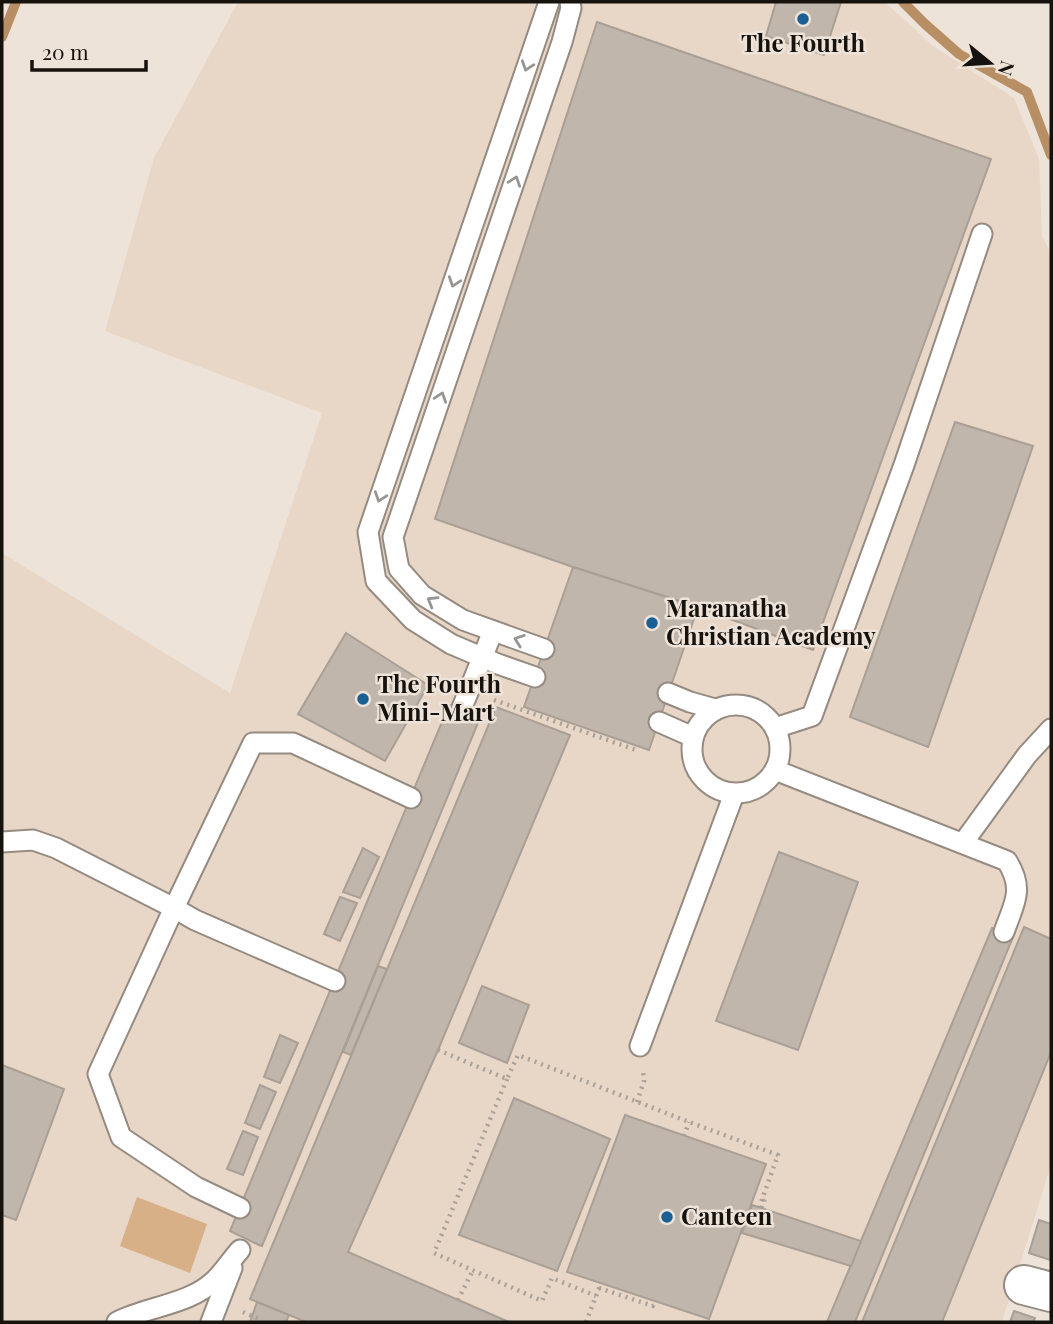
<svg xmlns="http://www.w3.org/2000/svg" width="1053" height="1324" viewBox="0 0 1053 1324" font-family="'Playfair Display',serif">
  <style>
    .built { fill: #e8d7c7 }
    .park { fill: #d8b088 }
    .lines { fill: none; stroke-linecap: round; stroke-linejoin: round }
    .stream { stroke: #b88f64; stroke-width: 10 }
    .building { fill: #c1b6ac; stroke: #a99f95; stroke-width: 2 }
    .service-casing { stroke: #958b81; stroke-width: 23 }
    .minor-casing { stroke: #958b81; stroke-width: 42 }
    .path { stroke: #a9a199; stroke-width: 4.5; stroke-dasharray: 2 5; stroke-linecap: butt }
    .service { stroke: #fff; stroke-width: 19 }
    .minor { stroke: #fff; stroke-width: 38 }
    .path-bridge { stroke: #a9a199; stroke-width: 4.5; stroke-dasharray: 2 5; stroke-linecap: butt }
    .oneway { stroke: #969593 }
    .poi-dot { fill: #1b6094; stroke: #eee3d9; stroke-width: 2.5 }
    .labels { text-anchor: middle; stroke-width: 5; stroke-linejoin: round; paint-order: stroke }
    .poi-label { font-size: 24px; font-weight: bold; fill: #16130f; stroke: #eee3d9; text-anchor: start }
  </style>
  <rect width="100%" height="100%" fill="#eee3d9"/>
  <polygon class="built" points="238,2 885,2 933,46 1014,98 1039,159 1042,236 1051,254 1051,1165 1002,1322 2,1322 2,553 230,693 322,413 105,331 154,158"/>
  <polygon class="park" points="137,1197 207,1224 190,1273 120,1246"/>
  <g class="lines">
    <g class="stream">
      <polyline points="903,2 925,24 959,54 1027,92 1051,155"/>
      <polyline points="2,37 16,2"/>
    </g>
  </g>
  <g class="building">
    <polygon points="776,2 841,2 824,55 766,36"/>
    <polygon points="597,22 991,159 813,650 698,607 573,567 435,519"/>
    <polygon points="955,422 1033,446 928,747 850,717"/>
    <polygon points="573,567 698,607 649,750 524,707"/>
    <polygon points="346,633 428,685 385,761 298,714"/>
    <polygon points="449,705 480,718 262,1246 259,1245 230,1231"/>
    <polygon points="496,707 570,735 438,1050 348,1252 509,1322 306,1322 250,1299"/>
    <polygon points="363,848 379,857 360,898 343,892"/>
    <polygon points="779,852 858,882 798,1050 716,1021"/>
    <polygon points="340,897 357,903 340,941 324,934"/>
    <polygon points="1024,927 1051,939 1051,1052 942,1322 862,1322"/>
    <polygon points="992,928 1013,937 855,1322 827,1322"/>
    <polygon points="378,966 387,969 351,1055 343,1052"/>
    <polygon points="482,986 529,1005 507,1063 459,1043"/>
    <polygon points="280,1035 298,1043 280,1083 264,1077"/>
    <polygon points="2,1065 64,1089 16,1220 2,1215"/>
    <polygon points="260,1085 276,1092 260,1129 245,1123"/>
    <polygon points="514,1098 610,1139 557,1271 459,1235"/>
    <polygon points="625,1115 766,1164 709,1319 567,1272"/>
    <polygon points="243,1131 258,1137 243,1175 227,1169"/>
    <polygon points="752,1205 861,1241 851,1266 742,1233"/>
    <polygon points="1039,1220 1051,1224 1050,1260 1029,1253"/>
    <polygon points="257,1302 289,1315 286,1322 250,1322"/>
    <polygon points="1014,1311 1035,1318 1033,1322 1010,1322"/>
  </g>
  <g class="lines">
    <g class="service-casing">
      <g id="service">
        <polyline points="544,649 463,620 422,595 399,569 393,537 562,42 571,8 570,2"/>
        <polyline points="535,677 498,664 451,644 413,620 376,581 368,532 549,2"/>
        <polyline points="668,693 690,702 715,709"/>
        <circle cx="736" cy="749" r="44"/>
        <polyline points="461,710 493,631"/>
        <polyline points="659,722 693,737"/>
        <polyline points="775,728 812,716 904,465 982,234"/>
        <path d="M775 770 1007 861C1025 890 1014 903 1004 932"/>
        <polyline points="2,842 33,840 56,848 174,908 98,1074 121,1137 196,1187 240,1208"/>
        <polyline points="963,843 1027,755 1051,729"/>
        <polyline points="335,981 195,920 174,908 253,743 293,743 411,798"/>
        <polyline points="640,1046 734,794"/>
        <path d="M117 1322C148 1306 189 1305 215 1280 224 1271 231 1260 240 1250"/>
        <polyline points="211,1322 232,1268"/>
      </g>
    </g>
    <g class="minor-casing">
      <polyline id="minor" points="1024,1285 1051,1292"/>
    </g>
    <g class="path">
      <polyline points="494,700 639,751"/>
      <polyline points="438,1050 507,1079 518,1055 689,1122 778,1155 755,1219"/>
      <polyline points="507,1079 434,1253 542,1301 552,1278 596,1296"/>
      <polyline points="637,1102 644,1081 643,1071"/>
      <polyline points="684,1136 689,1122"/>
      <polyline points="599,1288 653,1306 655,1301"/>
      <polyline points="458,1300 473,1270"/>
      <polyline points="243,1312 259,1319"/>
      <polyline points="586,1322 601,1283"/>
    </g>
    <use href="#service" class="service"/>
    <use href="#minor" class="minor"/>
    <polyline class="path-bridge" points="757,1221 765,1198 762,1196"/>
  </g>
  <defs><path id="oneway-chevron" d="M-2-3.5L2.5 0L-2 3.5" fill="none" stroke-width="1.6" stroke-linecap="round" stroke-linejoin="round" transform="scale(1.75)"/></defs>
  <g class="oneway">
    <use href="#oneway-chevron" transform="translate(527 66) rotate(109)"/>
    <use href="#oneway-chevron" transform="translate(515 181) rotate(-71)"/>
    <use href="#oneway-chevron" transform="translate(454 282) rotate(109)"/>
    <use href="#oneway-chevron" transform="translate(441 397) rotate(-71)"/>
    <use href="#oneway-chevron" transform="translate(380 497) rotate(109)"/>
    <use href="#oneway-chevron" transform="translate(432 601) rotate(-149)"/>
    <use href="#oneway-chevron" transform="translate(519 640) rotate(-160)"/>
  </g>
  <g class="poi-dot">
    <circle cx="803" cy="19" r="7"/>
    <circle cx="652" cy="623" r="7"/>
    <circle cx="363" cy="699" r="7"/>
    <circle cx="667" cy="1217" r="7"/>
  </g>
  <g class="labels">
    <g class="poi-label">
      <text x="803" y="52" text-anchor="middle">The Fourth</text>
      <text x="666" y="617">Maranatha<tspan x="666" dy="28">Christian Academy</tspan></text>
      <text x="377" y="693">The Fourth<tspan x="377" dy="28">Mini-Mart</tspan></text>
      <text x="681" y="1225">Canteen</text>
    </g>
  </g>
  <rect width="1053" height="1324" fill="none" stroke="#16130f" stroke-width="7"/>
  <g transform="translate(990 63) rotate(108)" stroke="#eee3d9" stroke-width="5" paint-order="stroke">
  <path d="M0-5L12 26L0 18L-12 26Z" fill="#16130f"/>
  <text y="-10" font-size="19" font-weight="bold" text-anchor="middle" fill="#16130f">N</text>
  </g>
  <path d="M32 60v10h114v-10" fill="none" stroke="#16130f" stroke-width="3.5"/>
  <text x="42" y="60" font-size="21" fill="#16130f" stroke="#eee3d9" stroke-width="5" paint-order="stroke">20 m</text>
</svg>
